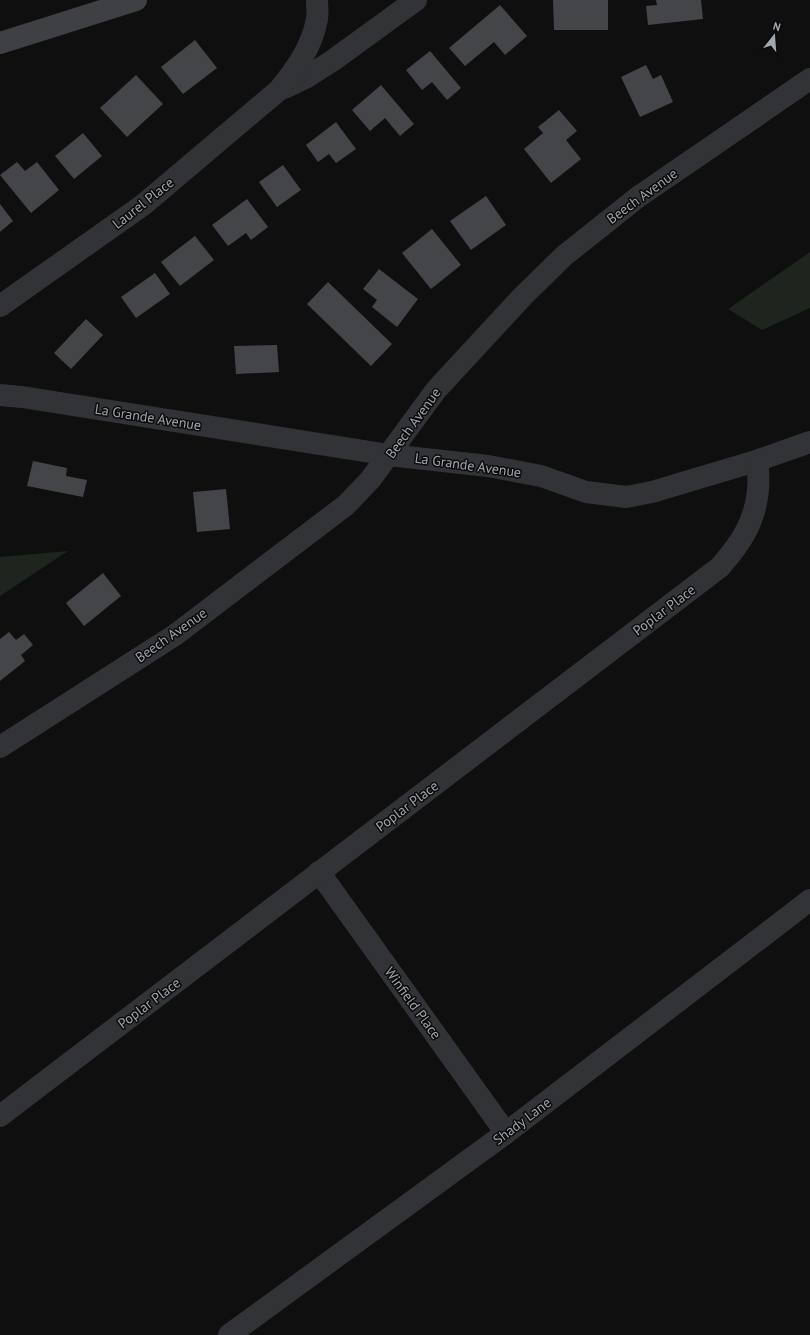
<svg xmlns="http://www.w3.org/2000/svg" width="810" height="1335" viewBox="0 0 810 1335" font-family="'PT Sans',sans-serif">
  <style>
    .green { fill: #1e241e }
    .building { fill: #434548 }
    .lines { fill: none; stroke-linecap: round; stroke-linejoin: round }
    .minor { stroke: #323336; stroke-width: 22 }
    .tertiary { stroke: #323336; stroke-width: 22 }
    .secondary { stroke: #3e4044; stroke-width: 22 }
    .labels { text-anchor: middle; stroke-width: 3; stroke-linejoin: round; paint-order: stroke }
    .street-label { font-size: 14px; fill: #a1a7af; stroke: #0a0a0b }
  </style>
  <rect width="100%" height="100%" fill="#0f0f10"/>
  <g class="green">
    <polygon points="810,252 810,308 762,330 728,309"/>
    <polygon points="68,551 0,596 0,557"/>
  </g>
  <g class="building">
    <polygon points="553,0 608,0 608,30 554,30"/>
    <polygon points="656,0 701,0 703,19 648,25 646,6 657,5"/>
    <polygon points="500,5 527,36 505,55 494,42 465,66 449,48"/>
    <polygon points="195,40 217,68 183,94 161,67"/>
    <polygon points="430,51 461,88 447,100 432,82 422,90 406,70"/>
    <polygon points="646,65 653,79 661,75 673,102 640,117 621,77"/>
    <polygon points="136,75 163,104 127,137 100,108"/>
    <polygon points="381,85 414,124 400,136 385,118 370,131 352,110"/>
    <polygon points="559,110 577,131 566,140 581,159 551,183 524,149 543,133 538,127"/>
    <polygon points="336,122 356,149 336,163 329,154 318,162 306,145"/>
    <polygon points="83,133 102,156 74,179 55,156"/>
    <polygon points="17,162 25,171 37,162 59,190 31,213 0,175"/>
    <polygon points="283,165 301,190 277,207 259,182"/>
    <polygon points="486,196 506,225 471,250 450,221"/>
    <polygon points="247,199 268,227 251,240 246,233 228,246 212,225"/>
    <polygon points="0,204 13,221 0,232"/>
    <polygon points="432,229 461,265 431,289 402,253"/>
    <polygon points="195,236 214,260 180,286 161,262"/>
    <polygon points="379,269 418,299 397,327 372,307 377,300 363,289"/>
    <polygon points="155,273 170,294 136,318 121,297"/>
    <polygon points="328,282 392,344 371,366 307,304"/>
    <polygon points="86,319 103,335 71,369 54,353"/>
    <polygon points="277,345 279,372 236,374 234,346"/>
    <polygon points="33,461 67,468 66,476 87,480 83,497 27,486"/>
    <polygon points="226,489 230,529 197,532 193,492"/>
    <polygon points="103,573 121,596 84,626 66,603"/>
    <polygon points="9,632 16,640 24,634 33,645 21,655 25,661 0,681 0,639"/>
  </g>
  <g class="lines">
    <g class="minor">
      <polyline points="0,395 22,397 389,455 488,466 541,476 586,492 626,497 652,492 756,461 810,442"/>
      <polyline points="0,747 175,635 346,505 370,480 436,390 523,296 565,255 638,197 810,79"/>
      <polyline points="319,872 506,1133"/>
      <path d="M0 1116 720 567C741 543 755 522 758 490 759 481 758 473 758 465L756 461"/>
      <polyline points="229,1335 506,1133 810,900"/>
    </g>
    <g class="tertiary">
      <polyline points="284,88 307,77 332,61 416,0"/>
      <path d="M0 306 143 205 279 90C296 69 312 47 317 19 318 13 317 6 317 0"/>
    </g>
    <polyline class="secondary" points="0,43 136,0"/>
  </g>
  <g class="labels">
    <g class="street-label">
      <text transform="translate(642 196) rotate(-36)" y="5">Beech Avenue</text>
      <text transform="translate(143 203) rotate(-38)" y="5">Laurel Place</text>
      <text transform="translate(148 417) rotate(9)" y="5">La Grande Avenue</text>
      <text transform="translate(413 423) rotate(-54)" y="5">Beech Avenue</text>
      <text transform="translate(468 465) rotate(8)" y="5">La Grande Avenue</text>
      <text transform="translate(664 610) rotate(-37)" y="5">Poplar Place</text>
      <text transform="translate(171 635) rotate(-35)" y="5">Beech Avenue</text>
      <text transform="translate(407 806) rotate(-37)" y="5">Poplar Place</text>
      <text transform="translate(149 1003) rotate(-37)" y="5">Poplar Place</text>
      <text transform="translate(413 1003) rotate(54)" y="5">Winfield Place</text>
      <text transform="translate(522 1121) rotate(-37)" y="5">Shady Lane</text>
    </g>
  </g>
  <g transform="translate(774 36) rotate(17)" stroke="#0a0a0b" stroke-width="3" paint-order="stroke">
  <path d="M0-3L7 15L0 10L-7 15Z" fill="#a1a7af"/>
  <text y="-6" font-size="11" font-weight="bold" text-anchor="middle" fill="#a1a7af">N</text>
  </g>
</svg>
